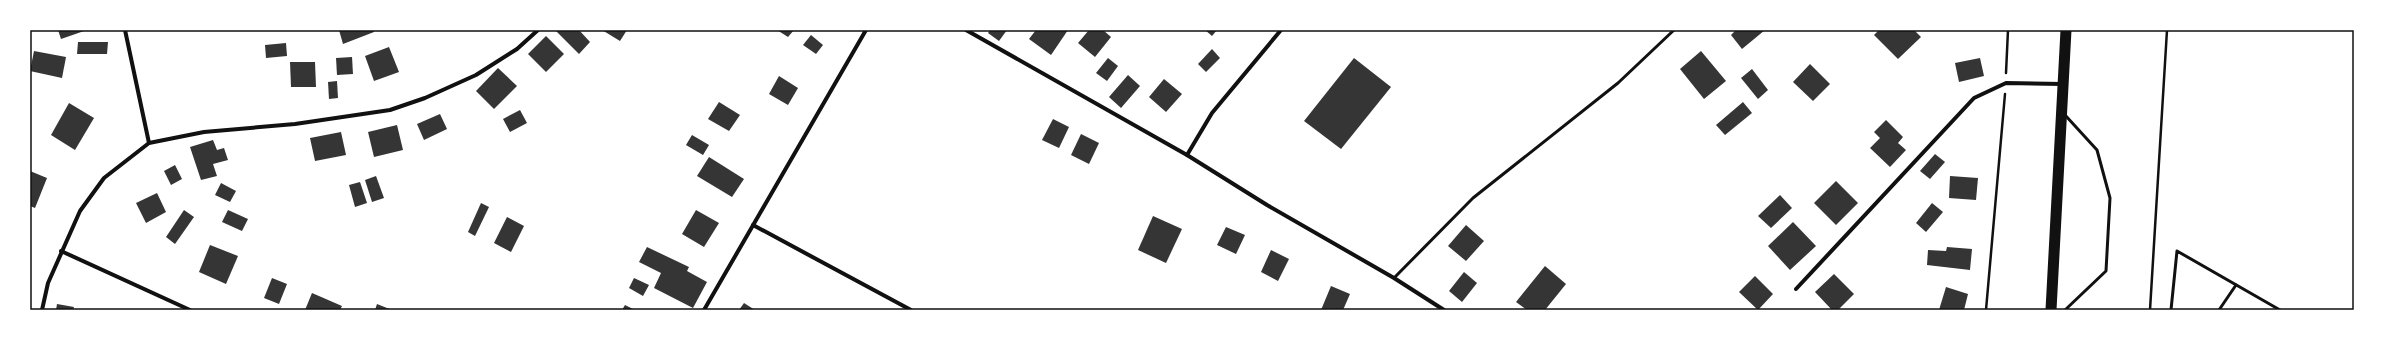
<svg xmlns="http://www.w3.org/2000/svg" width="2384" height="340" viewBox="0 0 2384 340" font-family="'Roboto Condensed',sans-serif">
  <style>
    .building { fill: #353535 }
    .lines { fill: none; stroke-linecap: round; stroke-linejoin: round }
    .path { stroke: #111; stroke-width: 2.5 }
    .service { stroke: #111; stroke-width: 3 }
    .minor { stroke: #111; stroke-width: 4 }
    .trunk { stroke: #111; stroke-width: 11 }
    .neatline { fill: none; stroke: #111; stroke-width: 1.5 }
  </style>
  <rect width="100%" height="100%" fill="#fff"/>
  <g class="building">
    <polygon points="58,30 87,30 61,39"/>
    <polygon points="339,30 374,30 374,32 343,44"/>
    <polygon points="555,30 579,30 590,42 579,54"/>
    <polygon points="602,30 627,30 620,41"/>
    <polygon points="777,30 794,30 788,37"/>
    <polygon points="990,30 1007,30 999,41 988,33"/>
    <polygon points="1036,30 1068,30 1051,55 1029,39"/>
    <polygon points="1089,30 1103,30 1111,37 1095,57 1078,43"/>
    <polygon points="1205,30 1217,30 1212,36"/>
    <polygon points="1736,30 1765,30 1742,49 1731,35"/>
    <polygon points="1879,30 1914,30 1921,37 1898,59 1874,35"/>
    <polygon points="811,35 823,45 816,54 803,45"/>
    <polygon points="546,36 564,54 546,72 528,54"/>
    <polygon points="78,42 108,42 107,54 77,54"/>
    <polygon points="286,43 287,56 266,58 265,45"/>
    <polygon points="389,47 399,72 374,81 365,56"/>
    <polygon points="1212,49 1220,58 1206,72 1198,64"/>
    <polygon points="34,51 66,57 62,78 30,71"/>
    <polygon points="1701,51 1726,81 1704,99 1680,69"/>
    <polygon points="352,57 353,74 337,75 336,58"/>
    <polygon points="1108,58 1118,66 1107,81 1096,73"/>
    <polygon points="1354,58 1391,87 1341,149 1304,121"/>
    <polygon points="1980,58 1984,76 1959,82 1955,63"/>
    <polygon points="290,62 315,62 316,87 291,87"/>
    <polygon points="1810,64 1830,84 1813,101 1793,82"/>
    <polygon points="498,68 517,86 494,109 476,91"/>
    <polygon points="1752,69 1768,90 1758,99 1741,78"/>
    <polygon points="1128,75 1140,86 1121,108 1109,97"/>
    <polygon points="779,76 798,88 788,105 769,94"/>
    <polygon points="1164,79 1182,94 1166,112 1149,97"/>
    <polygon points="337,81 338,98 329,99 328,82"/>
    <polygon points="719,102 740,115 729,131 708,119"/>
    <polygon points="1743,102 1752,113 1725,135 1716,125"/>
    <polygon points="69,103 94,118 75,150 51,135"/>
    <polygon points="520,110 527,123 510,132 503,119"/>
    <polygon points="440,114 447,129 424,140 417,124"/>
    <polygon points="1053,119 1069,127 1059,148 1042,140"/>
    <polygon points="1886,120 1903,137 1898,143 1906,150 1890,167 1870,148 1880,138 1874,132"/>
    <polygon points="397,125 403,150 374,157 368,132"/>
    <polygon points="341,132 346,155 315,161 310,138"/>
    <polygon points="1081,134 1099,143 1089,164 1071,155"/>
    <polygon points="692,135 709,145 703,155 686,145"/>
    <polygon points="213,140 217,150 224,148 228,160 213,164 217,176 201,180 190,147"/>
    <polygon points="1935,154 1945,162 1930,179 1920,171"/>
    <polygon points="709,157 744,179 732,197 697,176"/>
    <polygon points="175,165 182,179 171,185 164,171"/>
    <polygon points="30,171 47,178 35,208 30,206"/>
    <polygon points="376,176 384,198 372,202 365,180"/>
    <polygon points="1950,176 1978,178 1976,200 1949,198"/>
    <polygon points="1836,181 1858,203 1836,225 1814,203"/>
    <polygon points="360,182 367,203 355,207 349,185"/>
    <polygon points="221,183 236,191 230,202 215,195"/>
    <polygon points="157,193 166,212 146,223 136,203"/>
    <polygon points="1780,195 1792,208 1771,228 1758,216"/>
    <polygon points="481,203 489,207 475,236 468,232"/>
    <polygon points="1932,203 1943,212 1926,232 1916,223"/>
    <polygon points="184,210 194,217 175,244 166,237"/>
    <polygon points="228,210 248,219 242,231 222,222"/>
    <polygon points="696,210 719,223 704,247 682,234"/>
    <polygon points="1153,216 1182,229 1166,263 1138,250"/>
    <polygon points="507,217 524,226 511,252 494,243"/>
    <polygon points="1793,222 1816,246 1790,270 1768,246"/>
    <polygon points="1466,225 1484,241 1466,261 1448,246"/>
    <polygon points="1226,227 1245,235 1236,254 1217,245"/>
    <polygon points="210,245 238,256 226,284 199,272"/>
    <polygon points="647,247 689,267 687,271 707,282 693,308 654,288 661,273 639,262"/>
    <polygon points="1947,247 1972,249 1970,270 1927,265 1928,250 1946,251"/>
    <polygon points="1271,250 1289,259 1278,281 1261,272"/>
    <polygon points="1545,266 1566,284 1545,310 1527,310 1516,302"/>
    <polygon points="1464,272 1477,283 1462,302 1449,291"/>
    <polygon points="1834,274 1854,294 1838,310 1832,310 1815,292"/>
    <polygon points="1755,276 1773,294 1758,310 1739,292"/>
    <polygon points="272,278 287,284 279,304 264,298"/>
    <polygon points="634,278 649,285 643,296 629,288"/>
    <polygon points="1331,286 1350,294 1343,310 1321,310"/>
    <polygon points="1946,287 1968,294 1964,310 1939,310"/>
    <polygon points="312,293 342,306 340,310 305,310"/>
    <polygon points="744,303 755,310 739,310"/>
    <polygon points="57,304 74,307 73,310 56,310"/>
    <polygon points="377,304 392,310 375,310"/>
    <polygon points="625,305 635,310 622,310"/>
  </g>
  <g class="lines">
    <g class="path">
      <polyline points="2006,73 2008,30"/>
      <polyline points="1986,310 2005,94"/>
      <polyline points="2150,310 2167,30"/>
    </g>
    <g class="service">
      <polyline points="2065,115 2097,150 2110,198 2106,271 2065,310"/>
      <polyline points="1394,278 1473,198 1618,83 1674,30"/>
      <polyline points="2171,310 2177,251 2280,310"/>
      <polyline points="2219,310 2236,285"/>
    </g>
    <g class="minor">
      <polyline points="125,30 149,143"/>
      <polyline points="966,30 1187,155 1267,205 1394,278 1444,310"/>
      <polyline points="1187,155 1212,113 1281,30"/>
      <polyline points="753,225 911,310"/>
      <polyline points="61,251 190,310"/>
      <polyline points="1796,289 1974,98 2006,83 2062,84"/>
      <polyline points="42,310 48,283 80,211 104,178 149,143 204,132 295,124 390,110 425,98 476,75 517,49 538,30"/>
      <polyline points="704,310 866,30"/>
    </g>
    <polyline class="trunk" points="2051,310 2066,30"/>
  </g>
  <rect width="2384" height="340" fill="none" stroke="#ffffff" stroke-width="62"/>
  <rect x="31" y="31" width="2322" height="278" class="neatline"/>
</svg>
